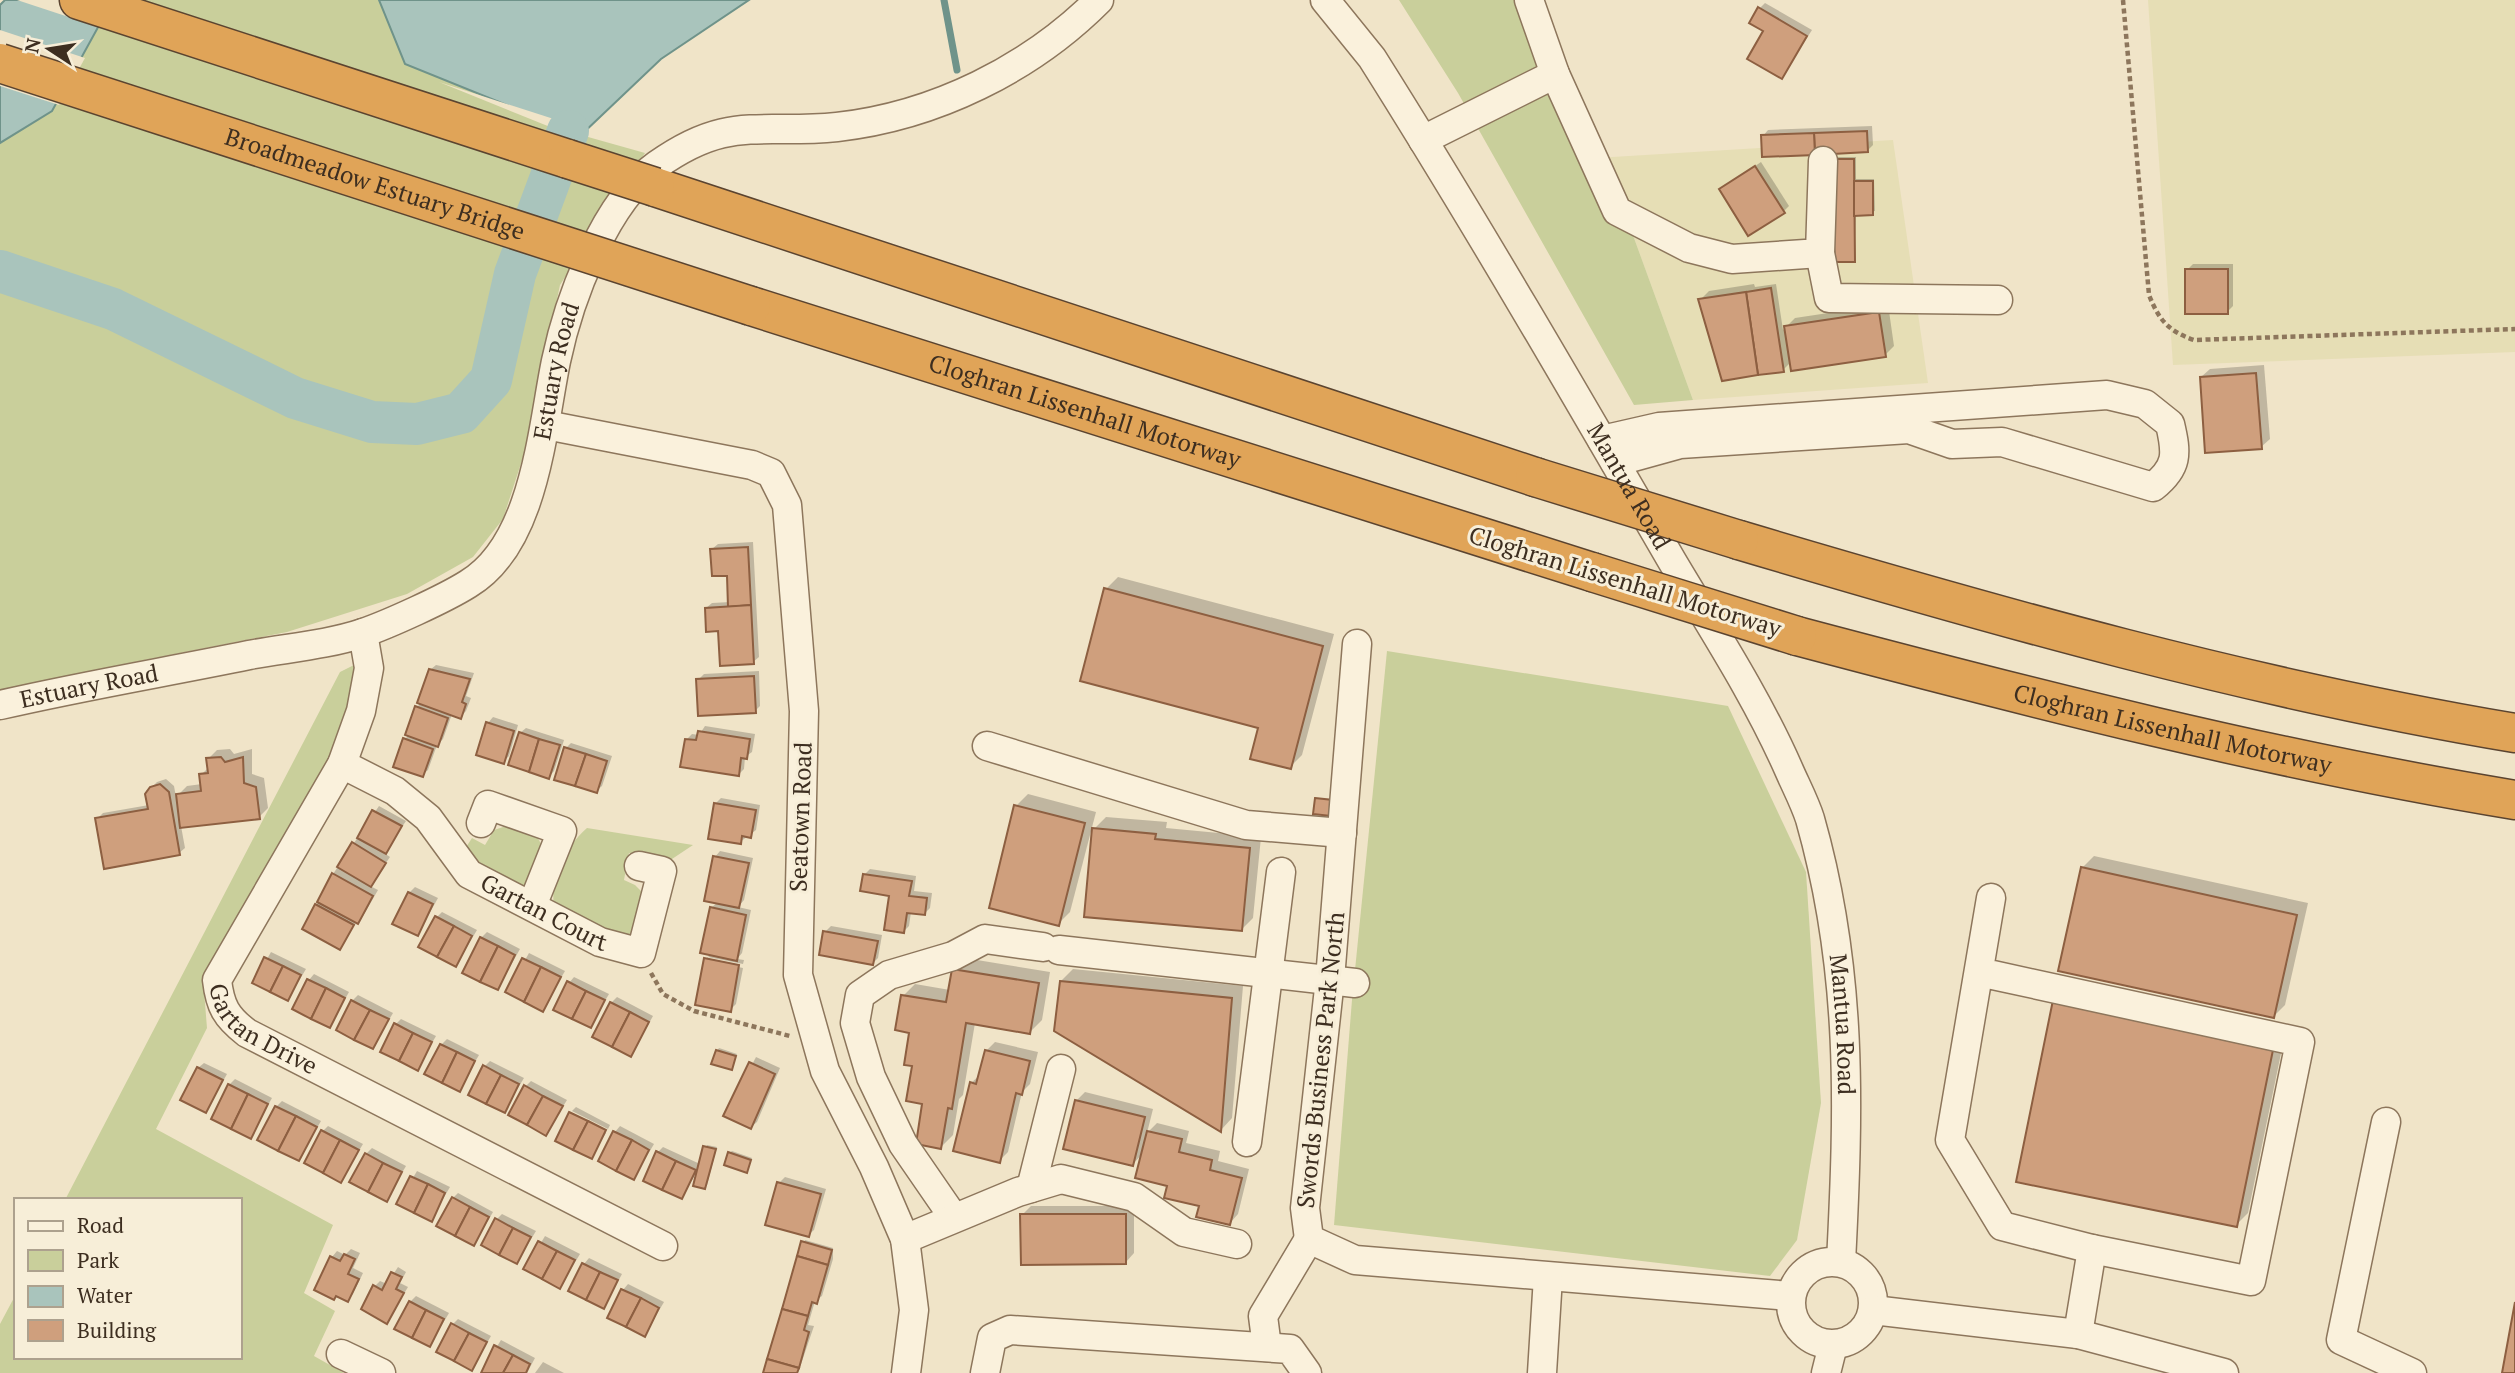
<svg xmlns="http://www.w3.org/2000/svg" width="2515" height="1373" viewBox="0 0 2515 1373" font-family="'PT Serif',serif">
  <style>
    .farmland { fill: #e6deb5 }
    .green { fill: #c9cf9b }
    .water { fill: #a9c4bc; stroke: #6f938a; stroke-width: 2 }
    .pier { fill: #f0e4c8 }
    .shadow { fill: #0003 }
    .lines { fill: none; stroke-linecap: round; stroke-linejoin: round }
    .stream { stroke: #6f938a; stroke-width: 7 }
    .river { stroke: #a9c4bc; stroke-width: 42 }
    .building { fill: #cf9f7d; stroke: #8d5f41; stroke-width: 2 }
    .minor-casing { stroke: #8d765c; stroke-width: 31 }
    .highway-casing { stroke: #5b4430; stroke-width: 41 }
    .path { stroke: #8d765c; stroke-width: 4.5; stroke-dasharray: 5 3.5; stroke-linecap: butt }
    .minor { stroke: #faf1dc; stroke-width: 28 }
    .highway { stroke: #e0a458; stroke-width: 38 }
    .highway-bridge-casing { stroke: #5b4430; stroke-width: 41; stroke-linecap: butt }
    .highway-bridge { stroke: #e0a458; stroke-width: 38 }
    .labels { text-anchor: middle; stroke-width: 6; stroke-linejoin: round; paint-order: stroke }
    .street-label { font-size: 24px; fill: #3d2e20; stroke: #f7eed8 }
  </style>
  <rect width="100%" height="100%" fill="#f0e4c8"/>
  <g class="farmland">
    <polygon points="2148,0 2515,0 2515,352 2173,365"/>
    <polygon points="1893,140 1928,383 1693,400 1630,227 1596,158"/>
  </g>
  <g class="green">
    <polygon points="113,0 379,0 406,64 581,135 645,153 560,285 525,451 503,519 473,557 407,594 287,632 94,670 0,696 0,143 52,111"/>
    <polygon points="1399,0 1525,0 1630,227 1693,400 1634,405 1458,93"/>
    <polygon points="1387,651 1728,706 1806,872 1821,1103 1797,1240 1770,1276 1334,1225 1352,1000"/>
    <polygon points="354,665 355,688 328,760 204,991 207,1028 156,1129 333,1225 304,1293 335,1311 314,1356 344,1373 0,1373 0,1324 16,1294 16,1357 240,1357 240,1200 65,1200 340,672"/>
    <polygon points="509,825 536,834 544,850 530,882 520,888 495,882 463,852 472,838 485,845 494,830"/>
    <path d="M587 828 693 845 669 861 629 853 624 880 635 885 645 895 634 939 621 940 554 906C550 876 565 848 587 828Z"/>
  </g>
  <g class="water">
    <polygon points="5,0 113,0 52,111 0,143 0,5"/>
    <polygon points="379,0 749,0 661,59 581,135 405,64"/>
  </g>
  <g class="pier">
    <polygon points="17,0 117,0 102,28"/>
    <polygon points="0,30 85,58 59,105 0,86"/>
    <polygon points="439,82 591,131 580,139"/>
  </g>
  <g class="shadow">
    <polygon points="1765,3 1812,30 1782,77 1759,9"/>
    <polygon points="1872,126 1873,145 1867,151 1763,136 1768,130"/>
    <polygon points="1835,157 1856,157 1856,179 1874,179 1875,211 1856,214 1854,261"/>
    <polygon points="1761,162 1789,206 1783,212 1721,189"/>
    <polygon points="2193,264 2233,264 2233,306 2227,312 2187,270"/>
    <polygon points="1754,284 1755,287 1776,284 1783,330 1795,318 1888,304 1894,346 1885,355 1791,362 1783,370 1700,300 1709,291"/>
    <polygon points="2264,365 2270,439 2261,447 2201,377 2210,369"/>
    <polygon points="753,542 759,657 753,662 720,629 706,608 712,603 730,602 728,574 712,549 718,544"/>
    <polygon points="1118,577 1334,634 1302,755 1290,767 1260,726 1106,589"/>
    <polygon points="436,665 474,673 466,696 471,698 466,711 460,717 452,714 443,739 437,745 428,770 422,775 405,739 409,735 430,670"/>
    <polygon points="759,671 760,706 755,711 698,680 704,674"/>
    <polygon points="493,717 518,725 509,756 503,762 488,723"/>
    <polygon points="705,726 755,734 752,752 745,757 744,769 738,775 686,740 692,734 699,735"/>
    <polygon points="526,728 564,740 554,771 549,777 520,733"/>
    <polygon points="571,743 612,756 602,786 596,791 566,748"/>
    <polygon points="230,749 234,754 252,749 252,774 264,778 268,808 259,817 181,826 185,848 179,853 97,819 103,813 149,805 151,788 157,782 166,779 174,786 176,797 187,786 202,784 201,775 209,767 208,759 217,750"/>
    <polygon points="1028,794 1096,812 1070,912 1058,924 1016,806"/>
    <polygon points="721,798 760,805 756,830 740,842 715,804"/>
    <polygon points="379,806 406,821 384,853 390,857 370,886 378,890 363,916 357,921 339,948 304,929 333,874"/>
    <polygon points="1106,817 1167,822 1166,828 1261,837 1253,918 1241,930 1094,829"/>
    <polygon points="720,851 753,858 744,900 738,907 751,910 742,953 737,959 744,960 743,964 708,957 711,954 711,908 718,902 715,857"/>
    <polygon points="2094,856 2308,903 2285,1005 2273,1017 2082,868"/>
    <polygon points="870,869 916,876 914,891 932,893 930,908 925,913 911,912 909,926 903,932 891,894 864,875"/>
    <polygon points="415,887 438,898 418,934 409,893"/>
    <polygon points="442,912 477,930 456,965 437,917"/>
    <polygon points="831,926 882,935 878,958 873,963 825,932"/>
    <polygon points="487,932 520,949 498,988 481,938"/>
    <polygon points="271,952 306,969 288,999 254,982"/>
    <polygon points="529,953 565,971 543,1009 507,992"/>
    <polygon points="708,957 708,961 743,968 736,1004 730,1010 706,959"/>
    <polygon points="965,958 1050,972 1042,1020 1030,1032 975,1023 963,1095 959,1099 953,1135 941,1147 914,1064 911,1031 903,996 915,984 950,990 953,970"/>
    <polygon points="1073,969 1243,986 1232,1118 1221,1130 1061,981"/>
    <polygon points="314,974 349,992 330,1026 309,980"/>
    <polygon points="574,977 609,994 590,1026 569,983"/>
    <polygon points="358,995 393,1013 373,1047 352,1001"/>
    <polygon points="617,997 653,1016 631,1055 611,1003"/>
    <polygon points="2055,1001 2285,1034 2248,1213 2236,1225"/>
    <polygon points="401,1019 436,1036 417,1069 396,1024"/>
    <polygon points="447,1039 479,1055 459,1089 441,1045"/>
    <polygon points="995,1042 1038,1052 1030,1084 1022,1092 1008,1152 999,1161 971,1083 981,1074 986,1051"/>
    <polygon points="719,1048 737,1054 731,1068 717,1051"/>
    <polygon points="756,1057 780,1068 757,1122 751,1127 726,1115"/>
    <polygon points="490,1061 524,1078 504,1111 485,1066"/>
    <polygon points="204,1063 227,1074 206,1111 198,1068"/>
    <polygon points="235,1079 272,1098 250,1137 229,1085"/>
    <polygon points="531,1081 567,1100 546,1134 526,1086"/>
    <polygon points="1085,1092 1153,1109 1147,1133 1157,1123 1189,1131 1186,1143 1220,1151 1218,1161 1249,1169 1238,1214 1230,1223 1201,1205 1169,1185 1143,1153 1133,1164 1076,1101"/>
    <polygon points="282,1101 321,1121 299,1159 276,1107"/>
    <polygon points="576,1107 610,1125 608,1129 572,1111"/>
    <polygon points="570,1114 606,1133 591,1157"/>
    <polygon points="328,1126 363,1144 341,1180 323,1131"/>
    <polygon points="620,1126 654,1144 634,1178 615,1132"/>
    <polygon points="707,1145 717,1147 707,1185 705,1187 695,1175 682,1197 658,1152 663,1147 700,1164"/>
    <polygon points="372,1148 406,1166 386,1200 366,1154"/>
    <polygon points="732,1151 752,1158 748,1168 729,1153"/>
    <polygon points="417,1171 450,1187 431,1219 398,1203"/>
    <polygon points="785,1177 826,1189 814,1230 808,1235 779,1183"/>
    <polygon points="458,1193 493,1212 474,1244 453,1198"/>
    <polygon points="1031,1206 1134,1206 1134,1253 1126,1262 1022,1215"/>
    <polygon points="502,1214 536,1231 517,1262 496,1220"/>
    <polygon points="545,1236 580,1254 560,1287 526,1268"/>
    <polygon points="805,1240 833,1248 833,1259 822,1296 815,1301 808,1325 814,1326 798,1373 768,1373"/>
    <polygon points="351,1249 360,1253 353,1268 363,1273 353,1294 348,1300 316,1289 332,1257 337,1251 345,1255"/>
    <polygon points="589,1258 622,1274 604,1307 584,1264"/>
    <polygon points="398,1267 406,1272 400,1283 408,1287 387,1322 375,1286 380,1281 387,1284"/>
    <polygon points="628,1284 664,1302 645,1334 623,1290"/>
    <polygon points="416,1296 449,1313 430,1345 410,1302"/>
    <polygon points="458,1319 491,1336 472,1369 452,1325"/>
    <polygon points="501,1340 535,1358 527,1373 482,1371"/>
    <polygon points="543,1362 564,1373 535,1373"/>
  </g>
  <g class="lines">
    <polyline class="stream" points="944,0 957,70"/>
    <polyline class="river" points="0,271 113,309 295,398 372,422 417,424 461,413 491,380 515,274 568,131"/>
  </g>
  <g class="building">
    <polygon points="1758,7 1807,36 1782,79 1747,59 1763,31 1749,23"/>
    <polygon points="1867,131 1868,152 1815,155 1814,133"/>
    <polygon points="1814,133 1815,155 1762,157 1761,135"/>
    <polygon points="1831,159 1854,159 1855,262 1831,262"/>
    <polygon points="1755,166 1785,213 1748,236 1719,189"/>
    <polygon points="1854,181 1873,181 1873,215 1854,216"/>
    <rect x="2185" y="269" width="43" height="45"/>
    <polygon points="1771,288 1784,372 1758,375 1746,292"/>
    <polygon points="1746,292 1758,375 1722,381 1698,299"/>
    <polygon points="1879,312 1886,357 1791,371 1784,326"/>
    <polygon points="2256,373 2262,449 2205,453 2200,377"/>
    <polygon points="748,547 751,605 728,607 727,576 712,576 710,549"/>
    <polygon points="1104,588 1323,646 1291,769 1250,759 1258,728 1080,681"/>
    <polygon points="751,605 754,664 720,666 718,631 706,632 705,608"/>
    <polygon points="429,669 470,679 462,702 466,704 461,719 417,703"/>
    <polygon points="754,676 756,713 698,716 696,679"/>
    <polygon points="415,706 448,718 438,747 405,735"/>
    <polygon points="486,722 514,731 504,764 476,755"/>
    <polygon points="698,731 750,739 747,759 741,758 739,776 680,767 685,739 696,740"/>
    <polygon points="519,732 539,739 529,772 508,765"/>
    <polygon points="403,738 433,749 423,777 393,767"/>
    <polygon points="539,739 560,745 549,779 529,772"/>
    <polygon points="564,747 586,754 575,786 554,780"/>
    <polygon points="586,754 607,761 597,793 575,786"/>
    <polygon points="221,757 225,762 243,757 244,783 256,787 260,819 180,828 176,794 201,791 199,774 208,773 206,758"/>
    <polygon points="160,784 169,792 180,855 104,869 95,818 148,809 145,794 150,787"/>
    <polygon points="1315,798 1333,800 1331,816 1313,814"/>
    <polygon points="714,803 756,810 751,838 742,836 741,844 708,839"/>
    <polygon points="1014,805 1085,823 1059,926 989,908"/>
    <polygon points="372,810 402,826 386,854 357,838"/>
    <polygon points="1092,828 1156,834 1155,839 1250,848 1242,931 1084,917"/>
    <polygon points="352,842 386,863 371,887 337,867"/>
    <polygon points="713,856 749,863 739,908 704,901"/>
    <polygon points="2081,867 2297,915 2274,1018 2058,971"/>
    <polygon points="332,873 373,896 358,924 317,902"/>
    <polygon points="863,874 912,881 909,896 927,898 925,915 907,913 904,933 884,930 889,896 860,891"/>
    <polygon points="408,892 433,904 418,936 392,924"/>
    <polygon points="315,904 354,925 340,950 302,929"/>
    <polygon points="710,907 746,915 737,961 700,953"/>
    <polygon points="435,916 454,926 437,957 418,947"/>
    <polygon points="454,926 472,936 456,967 437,957"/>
    <polygon points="823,931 878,941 873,965 819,955"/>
    <polygon points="480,937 498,946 480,982 462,973"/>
    <polygon points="498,946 515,955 498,990 480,982"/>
    <polygon points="264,957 283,966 270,992 252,983"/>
    <polygon points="522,958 541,967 524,1002 505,992"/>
    <polygon points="704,958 739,965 731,1012 695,1005"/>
    <polygon points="283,966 301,975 288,1001 270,992"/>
    <polygon points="541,967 561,977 543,1012 524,1002"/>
    <polygon points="952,969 1039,983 1030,1034 966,1023 952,1109 948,1108 941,1149 916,1144 922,1104 906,1101 912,1066 904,1065 909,1033 895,1030 901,995 946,1002"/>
    <polygon points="307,979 326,988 311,1019 292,1009"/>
    <polygon points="567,981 586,991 572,1019 553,1010"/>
    <polygon points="1060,981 1232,998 1221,1132 1054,1031"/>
    <polygon points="326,988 345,998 330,1028 311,1019"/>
    <polygon points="586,991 605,1000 591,1028 572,1019"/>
    <polygon points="351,1000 370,1010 354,1040 336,1030"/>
    <polygon points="2053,1000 2274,1045 2237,1227 2016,1182"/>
    <polygon points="610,1002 630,1012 612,1047 592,1037"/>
    <polygon points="370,1010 389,1019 373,1049 354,1040"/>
    <polygon points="630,1012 649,1022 631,1057 612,1047"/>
    <polygon points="394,1023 413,1033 399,1061 380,1052"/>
    <polygon points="413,1033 432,1042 418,1071 399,1061"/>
    <polygon points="440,1044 457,1052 442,1083 424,1074"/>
    <polygon points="716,1050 736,1056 732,1070 711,1064"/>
    <polygon points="985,1050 1030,1061 1022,1095 1016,1093 1000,1163 953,1151 970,1082 976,1084"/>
    <polygon points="457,1052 475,1061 460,1092 442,1083"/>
    <polygon points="749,1062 775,1074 751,1129 723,1116"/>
    <polygon points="483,1065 501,1075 486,1104 468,1095"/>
    <polygon points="197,1067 223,1080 206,1113 180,1100"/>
    <polygon points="501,1075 519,1084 505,1113 486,1104"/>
    <polygon points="228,1084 248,1094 231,1129 211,1119"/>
    <polygon points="524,1085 543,1096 527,1125 508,1115"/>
    <polygon points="248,1094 268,1104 251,1139 231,1129"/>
    <polygon points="543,1096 563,1106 546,1136 527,1125"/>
    <polygon points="1075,1100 1145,1117 1133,1166 1063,1149"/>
    <polygon points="275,1106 296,1116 278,1151 257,1140"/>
    <polygon points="569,1112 588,1121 573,1150 555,1141"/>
    <polygon points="296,1116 317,1127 299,1161 278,1151"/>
    <polygon points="588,1121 606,1130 592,1159 573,1150"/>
    <polygon points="321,1130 340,1140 323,1173 304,1163"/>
    <polygon points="613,1131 632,1140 616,1171 598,1161"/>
    <polygon points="1147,1131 1182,1139 1179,1152 1212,1160 1210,1170 1242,1178 1230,1225 1196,1217 1199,1206 1164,1198 1167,1186 1135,1178"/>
    <polygon points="340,1140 359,1150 341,1183 323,1173"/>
    <polygon points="632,1140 649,1150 634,1180 616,1171"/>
    <polygon points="703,1146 716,1149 705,1189 693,1186"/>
    <polygon points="656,1151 676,1161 662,1190 643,1181"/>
    <polygon points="728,1152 751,1160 747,1173 724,1165"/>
    <polygon points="365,1153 383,1163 368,1192 349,1182"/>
    <polygon points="676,1161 696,1170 682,1199 662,1190"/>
    <polygon points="383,1163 402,1172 387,1202 368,1192"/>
    <polygon points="410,1176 428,1184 414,1213 396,1204"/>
    <polygon points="777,1182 821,1194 809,1237 765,1225"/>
    <polygon points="428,1184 445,1193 432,1222 414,1213"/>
    <polygon points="452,1197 470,1207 455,1236 436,1226"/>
    <polygon points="470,1207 489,1217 474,1246 455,1236"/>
    <polygon points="1020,1214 1126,1214 1126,1264 1021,1265"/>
    <polygon points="495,1218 513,1228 499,1255 481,1245"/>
    <polygon points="513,1228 531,1237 517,1264 499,1255"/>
    <polygon points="538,1241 557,1251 542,1279 523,1269"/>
    <polygon points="801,1241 832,1250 828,1265 797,1256"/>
    <polygon points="557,1251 575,1260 560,1289 542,1279"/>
    <polygon points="344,1254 355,1259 348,1274 359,1279 348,1302 336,1296 334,1300 314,1290 330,1256 340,1261"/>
    <polygon points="797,1256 828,1265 817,1304 812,1302 808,1316 782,1309"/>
    <polygon points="582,1263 600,1272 586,1300 568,1291"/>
    <polygon points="391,1272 402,1277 396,1289 404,1293 387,1324 361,1309 373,1285 382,1290"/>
    <polygon points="600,1272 618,1280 604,1309 586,1300"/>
    <polygon points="621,1289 641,1298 626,1327 607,1318"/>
    <polygon points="641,1298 659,1308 645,1337 626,1327"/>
    <polygon points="409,1301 426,1310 412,1338 394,1329"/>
    <polygon points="2515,1302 2515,1373 2502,1373"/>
    <polygon points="782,1309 808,1316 804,1330 809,1332 799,1368 767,1359"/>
    <polygon points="426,1310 444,1319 430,1347 412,1338"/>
    <polygon points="451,1323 469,1333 454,1361 436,1352"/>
    <polygon points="469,1333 487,1342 472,1371 454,1361"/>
    <polygon points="494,1345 513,1355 503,1373 481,1373"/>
    <polygon points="513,1355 530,1364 526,1373 503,1373"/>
    <polygon points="767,1359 799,1368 797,1373 763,1373"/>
  </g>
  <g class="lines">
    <g class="minor-casing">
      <g id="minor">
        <path id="s1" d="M1325 0 1372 58C1476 223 1574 392 1672 561 1713 630 1757 697 1789 770 1796 786 1805 803 1810 819 1853 970 1849 1107 1841 1262"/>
        <polyline points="1529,0 1555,74 1617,211 1689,248 1732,259 1820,253 1823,161"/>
        <polyline points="1423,140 1555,74"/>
        <polyline points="1820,253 1829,298 1998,300"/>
        <polyline points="546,425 752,465 771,473 787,505 804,711 798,975 825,1071 874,1167 905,1239 914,1310 906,1373"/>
        <path d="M1602 440 1659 427 2107 395 2145 404 2170 424C2177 454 2178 467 2153 487L2002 442 1952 444 1909 429 1680 444 1615 462"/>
        <path id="s2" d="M363 633 369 668 361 711 342 764 217 980C220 1006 226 1017 247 1033L663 1246"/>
        <polyline points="1357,644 1330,979 1305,1208 1309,1239 1355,1260 1791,1296"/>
        <path id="s3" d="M0 705C82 686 166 672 249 655 286 648 327 645 363 633 389 624 444 599 468 584 535 544 542 429 556 361 569 299 605 202 657 165 729 114 759 135 837 127 935 116 1030 69 1099 0"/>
        <polyline points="987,746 1246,825 1342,833"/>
        <path id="s4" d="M342 764 395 791 428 818 469 874 600 942 641 953 662 871 639 866"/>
        <polyline points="481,823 488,805 562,831 532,906"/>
        <polyline points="1059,950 1355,983"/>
        <polyline points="1979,972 2300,1042 2251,1281 2092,1249 2002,1226 1950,1140 1991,898"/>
        <polyline points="2386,1122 2341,1340 2412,1373"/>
        <polyline points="1247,1142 1281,872"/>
        <polyline points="1031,1188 1061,1069"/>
        <polyline points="954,1218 903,1144 871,1077 855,1023 860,995 889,975 953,956 985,939 1043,947"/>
        <polyline points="905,1239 1018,1192 1061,1179 1134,1197 1184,1232 1237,1244"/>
        <circle cx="1832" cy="1303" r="41"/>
        <polyline points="1873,1310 2078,1334 2224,1373"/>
        <polyline points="2078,1334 2092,1249"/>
        <polyline points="1267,1347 1263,1316 1309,1239"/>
        <polyline points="341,1354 381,1373"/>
        <polyline points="985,1373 992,1338 1010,1330 1290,1349 1307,1373"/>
        <polyline points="1542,1373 1548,1277"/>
        <polyline points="1826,1373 1833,1345"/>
      </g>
    </g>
    <g class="highway-casing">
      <g id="highway">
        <polyline points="79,0 568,159"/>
        <polyline points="655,187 1535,477"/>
        <path id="s5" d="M751 306 1592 572"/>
        <path d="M1739 540C1994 616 2252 689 2515 733"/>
        <path id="s6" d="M1797 636C2034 699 2273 760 2515 800"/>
      </g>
    </g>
    <g class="path">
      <path d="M2123 0 2149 295C2159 320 2168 331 2194 340L2515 329"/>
      <polyline points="651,973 663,994 694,1011 790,1036"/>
    </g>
    <use href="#minor" class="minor"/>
    <use href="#highway" class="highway"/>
    <g class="highway-bridge-casing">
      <g id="highway-bridge">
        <path id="s7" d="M0 63 751 306"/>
        <polyline points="568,159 655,187"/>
        <polyline points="1535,477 1739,540"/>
        <polyline points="1592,572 1797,636"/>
      </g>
    </g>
    <use href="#highway-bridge" class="highway-bridge"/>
  </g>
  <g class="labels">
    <g class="street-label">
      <text dy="8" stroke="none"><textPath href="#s7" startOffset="394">Broadmeadow Estuary Bridge</textPath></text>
      <text dy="8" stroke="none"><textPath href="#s3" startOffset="723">Estuary Road</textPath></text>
      <text dy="8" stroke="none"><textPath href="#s5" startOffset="350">Cloghran Lissenhall Motorway</textPath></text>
      <text dy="8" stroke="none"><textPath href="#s1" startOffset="574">Mantua Road</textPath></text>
      <text transform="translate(1625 582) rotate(17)" y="8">Cloghran Lissenhall Motorway</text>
      <text dy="8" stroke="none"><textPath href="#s3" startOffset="91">Estuary Road</textPath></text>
      <text dy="8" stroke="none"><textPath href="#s6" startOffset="387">Cloghran Lissenhall Motorway</textPath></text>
      <text transform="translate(801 817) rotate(-88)" y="8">Seatown Road</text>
      <text dy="8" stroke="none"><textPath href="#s4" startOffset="256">Gartan Court</textPath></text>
      <text dy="8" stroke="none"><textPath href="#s2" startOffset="457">Gartan Drive</textPath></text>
      <text dy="8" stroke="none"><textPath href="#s1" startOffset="1162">Mantua Road</textPath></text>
      <text transform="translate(1321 1060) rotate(-84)" y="8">Swords Business Park North</text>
    </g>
  </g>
  <rect x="14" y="1198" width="228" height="161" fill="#f7eed8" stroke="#ada18e" stroke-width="2"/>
  <rect x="28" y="1221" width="35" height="10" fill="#faf1dc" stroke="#ada18e" stroke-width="2"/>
  <text x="77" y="1233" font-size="21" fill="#3d2e20">Road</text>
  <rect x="28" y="1250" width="35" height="21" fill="#c9cf9b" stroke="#ada18e" stroke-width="2"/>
  <text x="77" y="1268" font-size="21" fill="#3d2e20">Park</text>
  <rect x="28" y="1286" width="35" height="21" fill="#a9c4bc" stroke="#ada18e" stroke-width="2"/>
  <text x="77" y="1303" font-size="21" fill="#3d2e20">Water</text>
  <rect x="28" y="1320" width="35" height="21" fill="#cf9f7d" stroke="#ada18e" stroke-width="2"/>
  <text x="77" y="1338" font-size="21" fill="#3d2e20">Building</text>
  <g transform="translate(49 49) rotate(282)" stroke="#f7eed8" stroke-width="5" paint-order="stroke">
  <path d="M0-5L12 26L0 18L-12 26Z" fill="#3d2e20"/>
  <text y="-10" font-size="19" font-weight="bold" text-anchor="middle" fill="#3d2e20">N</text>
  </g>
</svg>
